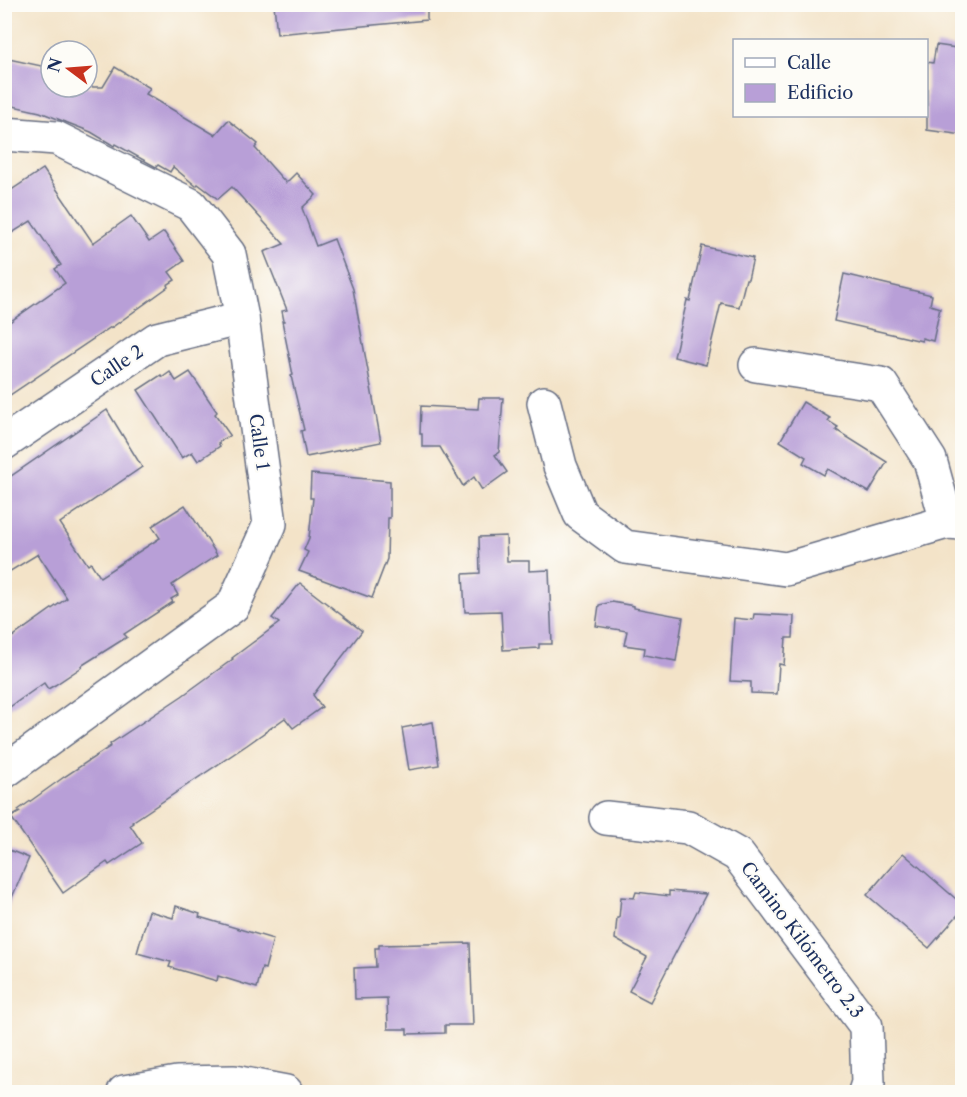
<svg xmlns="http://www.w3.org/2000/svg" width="967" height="1097" viewBox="0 0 967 1097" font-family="'Libre Caslon Text',serif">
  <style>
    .building { fill: #b89fd7 }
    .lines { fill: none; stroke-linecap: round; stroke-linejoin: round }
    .minor-casing { stroke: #676e83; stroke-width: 36 }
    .minor { stroke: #fff; stroke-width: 33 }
    .labels { text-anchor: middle; stroke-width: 4.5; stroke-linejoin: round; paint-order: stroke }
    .street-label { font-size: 18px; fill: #1b2f5e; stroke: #fdfcf7 }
  </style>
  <rect width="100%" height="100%" fill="#fdfcf7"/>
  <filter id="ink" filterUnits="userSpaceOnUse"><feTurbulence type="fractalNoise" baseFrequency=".0167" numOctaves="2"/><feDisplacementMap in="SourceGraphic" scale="12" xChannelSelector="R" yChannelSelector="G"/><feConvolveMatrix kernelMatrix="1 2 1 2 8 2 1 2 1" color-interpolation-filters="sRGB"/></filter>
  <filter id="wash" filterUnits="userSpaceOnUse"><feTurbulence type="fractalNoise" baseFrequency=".008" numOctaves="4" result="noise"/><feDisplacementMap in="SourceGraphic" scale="24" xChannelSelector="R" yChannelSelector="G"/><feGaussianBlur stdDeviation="1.35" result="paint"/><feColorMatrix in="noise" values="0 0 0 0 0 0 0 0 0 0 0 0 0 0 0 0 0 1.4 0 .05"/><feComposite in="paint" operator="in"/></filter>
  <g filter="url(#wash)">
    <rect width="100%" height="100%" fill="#f3e3c8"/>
    <g id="blocks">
      <g class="building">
        <polygon points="274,4 427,4 427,20 277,34"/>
        <polygon points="936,45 963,49 963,135 927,130 927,62 933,63"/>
        <polygon points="4,58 51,68 51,87 103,87 115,67 150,88 146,94 215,135 228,120 258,144 255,148 286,183 296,173 316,195 302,208 316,246 334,239 353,289 381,442 306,457 301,431 304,430 291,376 293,375 282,321 284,321 282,311 287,310 264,252 284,244 232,187 218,199 198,184 196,186 173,167 170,172 158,165 156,167 115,144 114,146 111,144 91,132 40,112 4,104"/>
        <polygon points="43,169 93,243 131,216 149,242 164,232 184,261 169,272 175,280 167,285 168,287 111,328 111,327 4,399 4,326 65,283 55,269 61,265 31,221 4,238 4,195"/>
        <polygon points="702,246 753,258 748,279 746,279 739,307 721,303 706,365 674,357 687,300 690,301"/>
        <polygon points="844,274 932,295 930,305 940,308 933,341 922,338 922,341 834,321"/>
        <polygon points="170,372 176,381 190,372 217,412 215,414 230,435 218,443 220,446 198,461 192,452 182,458 138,390 161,375 163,377"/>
        <polygon points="479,398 503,398 499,452 495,455 507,472 482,490 474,477 463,486 440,447 422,447 422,434 420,434 421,406 478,409"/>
        <polygon points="803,402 830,418 828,421 838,427 836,430 887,462 869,492 828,469 824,475 803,463 806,457 780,441"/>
        <polygon points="107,410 142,467 60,523 88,565 91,563 100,577 160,538 152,526 185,505 217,555 172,585 178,595 171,599 173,602 124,634 127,637 81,666 82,667 55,685 48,689 44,683 4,711 4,643 67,598 38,554 4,575 4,481"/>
        <polygon points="311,474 390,481 390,518 388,518 387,559 372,598 299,571 308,552 304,550 309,538 313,498 310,498"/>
        <polygon points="506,536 507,561 529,561 529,571 549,570 552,644 539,644 539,648 503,650 501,611 465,612 463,574 480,573 479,537"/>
        <polygon points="300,583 362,631 313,695 322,707 293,728 285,718 247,745 132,822 133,823 130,825 142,843 109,865 107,862 63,893 11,817 20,812 18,810 64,777 111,746 110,744 182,696 233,659 232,658 279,623 272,618"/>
        <polygon points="612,602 634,606 634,608 683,617 676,661 644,655 645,648 624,645 627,631 596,626 599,605"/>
        <polygon points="754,614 794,616 793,638 786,638 784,665 779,664 777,694 751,693 751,682 730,681 734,618 753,620"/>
        <polygon points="433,722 439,765 409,770 402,728"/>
        <polygon points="4,848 29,858 4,916"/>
        <polygon points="903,853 963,905 963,909 929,948 867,895"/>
        <polygon points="669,891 706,894 650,1002 629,991 647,957 615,939 617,918 619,918 621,897 634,898 636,892 669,896"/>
        <polygon points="176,906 200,914 199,917 273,939 265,969 262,968 257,988 218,976 217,981 169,967 171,962 137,953 149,911 173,918"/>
        <polygon points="470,943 473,1025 445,1025 445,1033 407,1034 407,1029 388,1029 387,998 355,999 354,968 376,967 375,948 379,948 379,945"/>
      </g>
    </g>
  </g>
  <g filter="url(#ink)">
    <use href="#blocks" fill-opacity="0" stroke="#676e83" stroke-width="1.5"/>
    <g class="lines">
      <g class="minor-casing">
        <g id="minor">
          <polyline points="4,134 56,138 191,205 229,254 242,318 270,524 233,606 4,772"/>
          <polyline points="756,365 881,384 930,460 947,522"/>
          <polyline points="544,403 560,466 580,514 625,547 786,569 947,522 962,523"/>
          <polyline points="4,443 157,339 242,318"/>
          <polyline points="606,818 688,827 738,855 866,1026 868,1083 865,1092"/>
          <polyline points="124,1092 177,1083 234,1082 286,1092"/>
        </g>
      </g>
      <use href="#minor" class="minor"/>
    </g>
  </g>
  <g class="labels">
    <g class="street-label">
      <text transform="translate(117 366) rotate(-34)" y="6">Calle 2</text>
      <text transform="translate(259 442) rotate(82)" y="6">Calle 1</text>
      <text transform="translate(802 940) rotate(53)" y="6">Camino Kilómetro 2.3</text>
    </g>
  </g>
  <rect width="967" height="1097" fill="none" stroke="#fdfcf7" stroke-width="24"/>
  <rect x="733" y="39" width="195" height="78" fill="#fdfcf7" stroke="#a3aaba" stroke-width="1.5"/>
  <rect x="745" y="58" width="30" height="9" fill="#ffffff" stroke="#a3aaba" stroke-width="1.5"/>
  <text x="787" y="69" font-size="18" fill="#1b2f5e">Calle</text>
  <rect x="745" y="84" width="30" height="18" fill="#b89fd7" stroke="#a3aaba" stroke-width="1.5"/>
  <text x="787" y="99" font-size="18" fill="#1b2f5e">Edificio</text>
  <g transform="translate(69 69) rotate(286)"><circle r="28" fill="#fdfcf7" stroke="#a3aaba" stroke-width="1.5"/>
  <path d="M0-4.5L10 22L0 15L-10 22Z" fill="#c8321e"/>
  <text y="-9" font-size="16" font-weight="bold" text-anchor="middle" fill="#1b2f5e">N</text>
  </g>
</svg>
